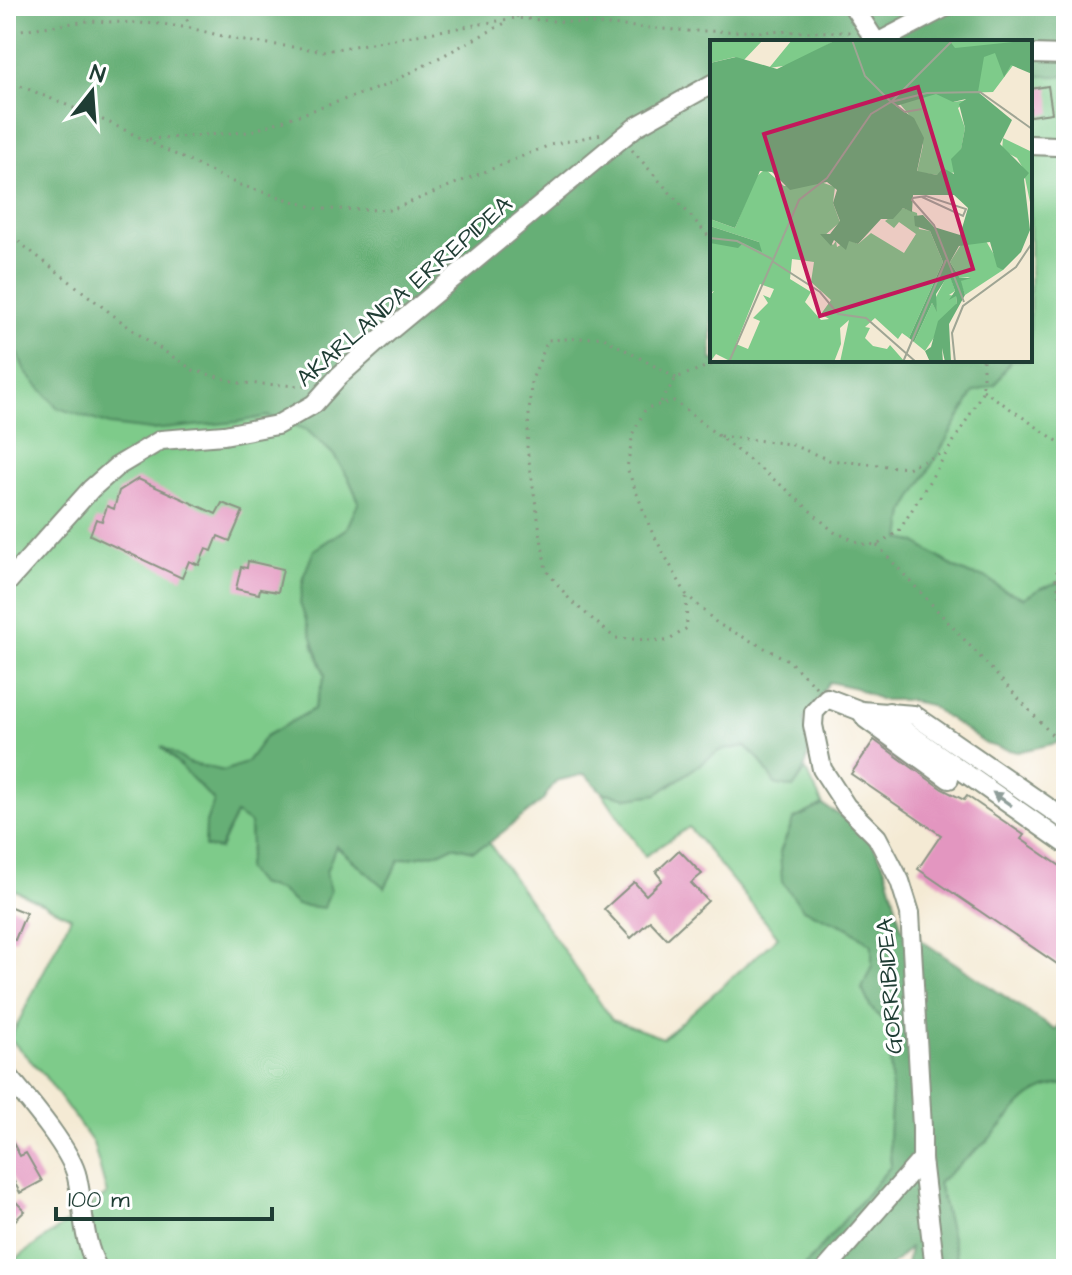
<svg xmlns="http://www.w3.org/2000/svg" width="1072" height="1275" viewBox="0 0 1072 1275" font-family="'Architects Daughter',sans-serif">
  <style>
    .green { fill: #7ecb8a; stroke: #4e845f; stroke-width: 2 }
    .forest { fill: #66af76; stroke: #427655; stroke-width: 2 }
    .building { fill: #e396c0 }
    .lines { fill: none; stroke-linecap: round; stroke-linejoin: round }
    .minor-casing { stroke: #8a9484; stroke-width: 22 }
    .path { stroke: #8a9484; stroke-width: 3; stroke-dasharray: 2 6; stroke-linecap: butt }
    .minor { stroke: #fff; stroke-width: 18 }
    .oneway { fill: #8f9e9a }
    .labels { text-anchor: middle; stroke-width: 6; stroke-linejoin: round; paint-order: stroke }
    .street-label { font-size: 24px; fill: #1f3d34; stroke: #fff }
    .inset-road { fill: none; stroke: #9fa594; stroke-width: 2 }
    .view { fill: #c2185b; fill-opacity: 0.15; stroke: #c2185b; stroke-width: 4 }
    .inset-edge { fill: none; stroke: #1f3d34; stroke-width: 4 }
  </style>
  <rect width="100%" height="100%" fill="#fff"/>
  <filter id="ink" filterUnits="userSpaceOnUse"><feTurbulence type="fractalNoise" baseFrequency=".0125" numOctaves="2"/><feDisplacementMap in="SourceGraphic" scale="16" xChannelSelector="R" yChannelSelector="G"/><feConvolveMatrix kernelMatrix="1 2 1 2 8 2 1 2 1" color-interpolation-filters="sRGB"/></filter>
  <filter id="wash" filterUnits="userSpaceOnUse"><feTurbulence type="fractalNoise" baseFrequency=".006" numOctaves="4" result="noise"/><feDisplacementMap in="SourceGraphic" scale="32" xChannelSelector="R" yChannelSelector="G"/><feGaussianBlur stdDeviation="1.8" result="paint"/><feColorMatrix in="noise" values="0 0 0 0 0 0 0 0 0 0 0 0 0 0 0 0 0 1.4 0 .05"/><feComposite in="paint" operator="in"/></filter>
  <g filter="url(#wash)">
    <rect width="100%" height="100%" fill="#f4ead4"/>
    <g class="green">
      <polygon points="1066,6 1066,580 1041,588 1025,598 1004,590 985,577 971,575 955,568 915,542 900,539 905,511 974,391 995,385 1011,360 1030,360 1030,42"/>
      <polygon points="6,325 26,373 236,422 268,416 307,430 333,454 349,479 359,502 347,528 314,550 313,644 325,675 314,709 266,736 246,763 224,771 188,763 165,749 214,801 206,823 220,849 236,813 250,823 251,847 247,869 258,884 281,891 297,905 330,891 326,872 335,846 385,887 399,860 441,852 453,846 473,851 489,843 612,1020 663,1038 778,937 689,827 645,856 602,792 628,798 657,794 719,751 746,746 759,759 776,784 793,788 806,770 823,805 794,819 803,909 849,928 872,945 872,965 862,989 871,1008 888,1026 892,1090 889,1139 891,1166 802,1269 13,1269 10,1263 107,1194 93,1143 44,1075 10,1039 71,917 6,886"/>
      <path d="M1066 1084V1269H960L938 1183C954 1169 971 1155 986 1141 1015 1115 1023 1087 1066 1084Z"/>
    </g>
    <g class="forest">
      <path d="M6 6H1066V76H1030V42H712V360H1011L995 385 974 392 905 511 901 539 915 542 955 568 971 575 985 577 1004 590 1024 598 1041 588 1066 580V741L1017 752 986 744 929 705 907 700H881L856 688 829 682 804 720C810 751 812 762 793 788L775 784 759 759 745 746 719 751 657 794 628 798 602 792 585 774 556 781 542 801 489 843 473 851 453 846 441 852 399 860 385 888 336 846 326 872 330 891 324 908 297 905 281 891 258 884 246 869 251 847 250 823 236 814 219 849 205 847 206 823 214 801 161 746 189 763 224 771 246 763 266 736 314 709 325 675 300 603 304 575 314 550 347 528 359 501 349 479 333 454 307 430 268 416 236 422 151 430 110 425 58 408 26 373 6 325Z"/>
      <path d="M823 805C884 840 885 863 901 927L1055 1030 1066 1013V1084C1023 1087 1015 1115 987 1141 971 1155 954 1169 938 1183L960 1269H906L910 1248 887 1269H802L891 1166 889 1139 892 1090 888 1026 871 1008 862 989 872 965V945L849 928 803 909 782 882 780 852 794 819Z"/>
    </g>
    <g id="blocks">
      <g class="building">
        <polygon points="1048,86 1052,113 1030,116 1030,89"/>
        <polygon points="138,479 216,514 222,503 243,511 230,541 218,536 212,551 206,549 199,565 189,561 182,578 90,535 96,519 102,521 107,506 114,509 119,491"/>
        <polygon points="248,561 283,569 278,592 260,589 259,594 236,589 241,567 247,568"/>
        <polygon points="874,740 942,789 964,800 967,796 1024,835 1021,839 1066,870 1066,970 918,869 941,835 851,774"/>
        <polygon points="679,850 702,874 691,883 708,901 667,939 650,921 631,938 604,909 634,882 646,895 662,880 656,872"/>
        <polygon points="6,905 26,913 15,940 6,937"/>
        <polygon points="6,1130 20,1156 26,1153 42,1181 20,1193 6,1166"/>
        <polygon points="16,1202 25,1211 6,1229 6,1211"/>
      </g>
    </g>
  </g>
  <g filter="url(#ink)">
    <use href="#blocks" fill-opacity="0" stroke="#8a9484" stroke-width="2"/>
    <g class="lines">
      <g class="minor-casing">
        <g id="minor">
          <polyline points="853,6 876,42"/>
          <polyline points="879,42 948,6"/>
          <polyline points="1030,54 1066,55"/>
          <polyline points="1030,145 1056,146"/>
          <polyline points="6,584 91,489 116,467 161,440 224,435 277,425 314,404 339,376 387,333 622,138 637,126 712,84"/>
          <polyline points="861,711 866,719 949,779"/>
          <polyline points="889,712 897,725 1066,844"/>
          <path d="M6 1073C25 1096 71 1149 77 1177 84 1208 82 1240 98 1269"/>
          <polyline points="826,1269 922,1159"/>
          <polyline points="935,1269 922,1159 922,1127 910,913 900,881 877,837 846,806 822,769 813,725 814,712 827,698 861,711 914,715 1066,820"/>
        </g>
      </g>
      <g class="path">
        <polyline points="179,6 182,8 190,27"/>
        <polyline points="516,17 533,6"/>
        <polyline points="6,32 88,21 161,24 190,28 238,40 325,51 515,18 689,31 852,32"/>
        <polyline points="6,80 110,123 237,184 319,209 391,210 550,145 602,134"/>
        <polyline points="149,139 249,132 387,85 509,21"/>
        <polyline points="632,150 712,240"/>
        <polyline points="1058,160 1066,239"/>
        <polyline points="6,232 135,332 193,370 240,383 303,386 311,384"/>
        <polyline points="676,378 602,337 548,340 531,382 527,448 546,570 571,601 615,638 668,641 687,628 686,595"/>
        <polyline points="983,390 1066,447"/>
        <polyline points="661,402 676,378 724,360"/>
        <polyline points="720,436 790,444 829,460 907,468 945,452"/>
        <polyline points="1066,491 1056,579 1066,619"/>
        <polyline points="877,545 1066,750"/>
        <polyline points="816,687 788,660 718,624 686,594 651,530 627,468 633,433 646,408 674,401 786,489 834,532 863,544 877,545 899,531 971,413 983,390 983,360"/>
      </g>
      <use href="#minor" class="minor"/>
    </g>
    <defs><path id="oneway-solid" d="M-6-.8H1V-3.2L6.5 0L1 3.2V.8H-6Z" transform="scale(2)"/></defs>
    <use class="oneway" href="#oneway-solid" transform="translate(1002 799) rotate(-145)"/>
  </g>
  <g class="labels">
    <g class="street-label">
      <text transform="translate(404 291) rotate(-41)" y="8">AKARLANDA ERREPIDEA</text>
      <text transform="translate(889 986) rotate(-94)" y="8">GORRIBIDEA</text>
    </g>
  </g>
  <g transform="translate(710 40)">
    <rect width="322" height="322" fill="#f4ead4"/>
    <path d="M0 0H53L33 21 25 17 0 23ZM82 0H126L80 25 59 28ZM136 0H322L283 52 250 53 243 62 258 60 248 68 255 88 247 132 227 135 207 132 213 105 206 83ZM293 98 322 112V172L313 128 307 118 292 110ZM55 129 74 146 111 142 125 147 123 163 130 182 114 196 123 205 126 201 127 207 139 200 148 204 161 193 194 213 206 194 189 182 184 188 175 181 193 168 207 173 209 189 220 191 233 222 199 298 192 293 188 299 165 278 155 287 160 288 155 298 163 306 177 309 180 305 195 322H130L139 280 130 288 131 304 124 322H22L6 314 0 322V256L4 251 0 253V203L49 202 0 186V179L25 188 46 137ZM82 219 104 222 101 242 121 260 111 274 119 279 111 280 95 262 101 252 80 239ZM50 244 64 249 60 258 53 255 58 263 43 278 50 281 38 309 26 304ZM276 201 293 230 255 255 250 241 260 237 250 238 240 222 252 203ZM239 232 245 251 239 255 246 256 247 263 215 311 204 302 222 263 227 271 225 259Z" fill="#7ecb8a" fill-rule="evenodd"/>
    <path d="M126 0H239L245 8 322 0V34L301 25 294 37 285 13 274 17 268 52 302 80 290 104 319 133 314 139 320 190 311 212 293 230 287 227 280 202 249 206 240 222 250 238H261L251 241 255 255 239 284 241 322H235L232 308 233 322H220L215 311 221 307 228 281 247 263 246 256 239 260 245 251 239 234 226 254 227 272 222 263 204 302 199 298 233 222 220 191 205 186 204 176 213 175 224 187 250 195 258 168 244 155H203L202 172 193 168 183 179H171L148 204 139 201 136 210 124 200 121 206 110 194H120L130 181 123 163 127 150 117 142 80 150 62 132 50 131 25 188 0 179V23L26 17 67 29ZM226 54 243 62 256 59 249 64 255 88 251 109 241 119 244 134 233 128 227 135 207 131 214 98 204 78 186 66ZM0 186 49 202 52 212 33 203 28 208 0 203Z" fill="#66af76" fill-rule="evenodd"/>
    <path class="inset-road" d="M142 0 155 36 181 62 243 0M182 62 195 72 212 69M212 157 253 176 256 169 216 156 203 158 202 160 224 185 254 262M0 198 27 201 62 219M62 221 110 252 128 274 156 278 206 322M19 322 89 160 117 138 161 74 181 62 217 53 270 52 322 89M193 322 236 220M245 322 242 293 253 266 306 227 322 203"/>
    <path class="view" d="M208 47 263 229 110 276 54 94Z"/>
    <rect width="322" height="322" class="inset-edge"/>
  </g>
  <rect width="1072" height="1275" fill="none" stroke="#fff" stroke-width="32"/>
  <g transform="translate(92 92) rotate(17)" stroke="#ffffff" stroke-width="6" paint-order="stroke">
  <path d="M0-6L14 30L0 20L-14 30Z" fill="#1f3d34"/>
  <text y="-12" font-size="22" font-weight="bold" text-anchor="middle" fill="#1f3d34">N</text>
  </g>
  <path d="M56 1207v12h216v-12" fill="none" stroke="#1f3d34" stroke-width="4"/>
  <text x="68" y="1207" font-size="24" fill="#1f3d34" stroke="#ffffff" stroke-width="6" paint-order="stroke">100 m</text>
</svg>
